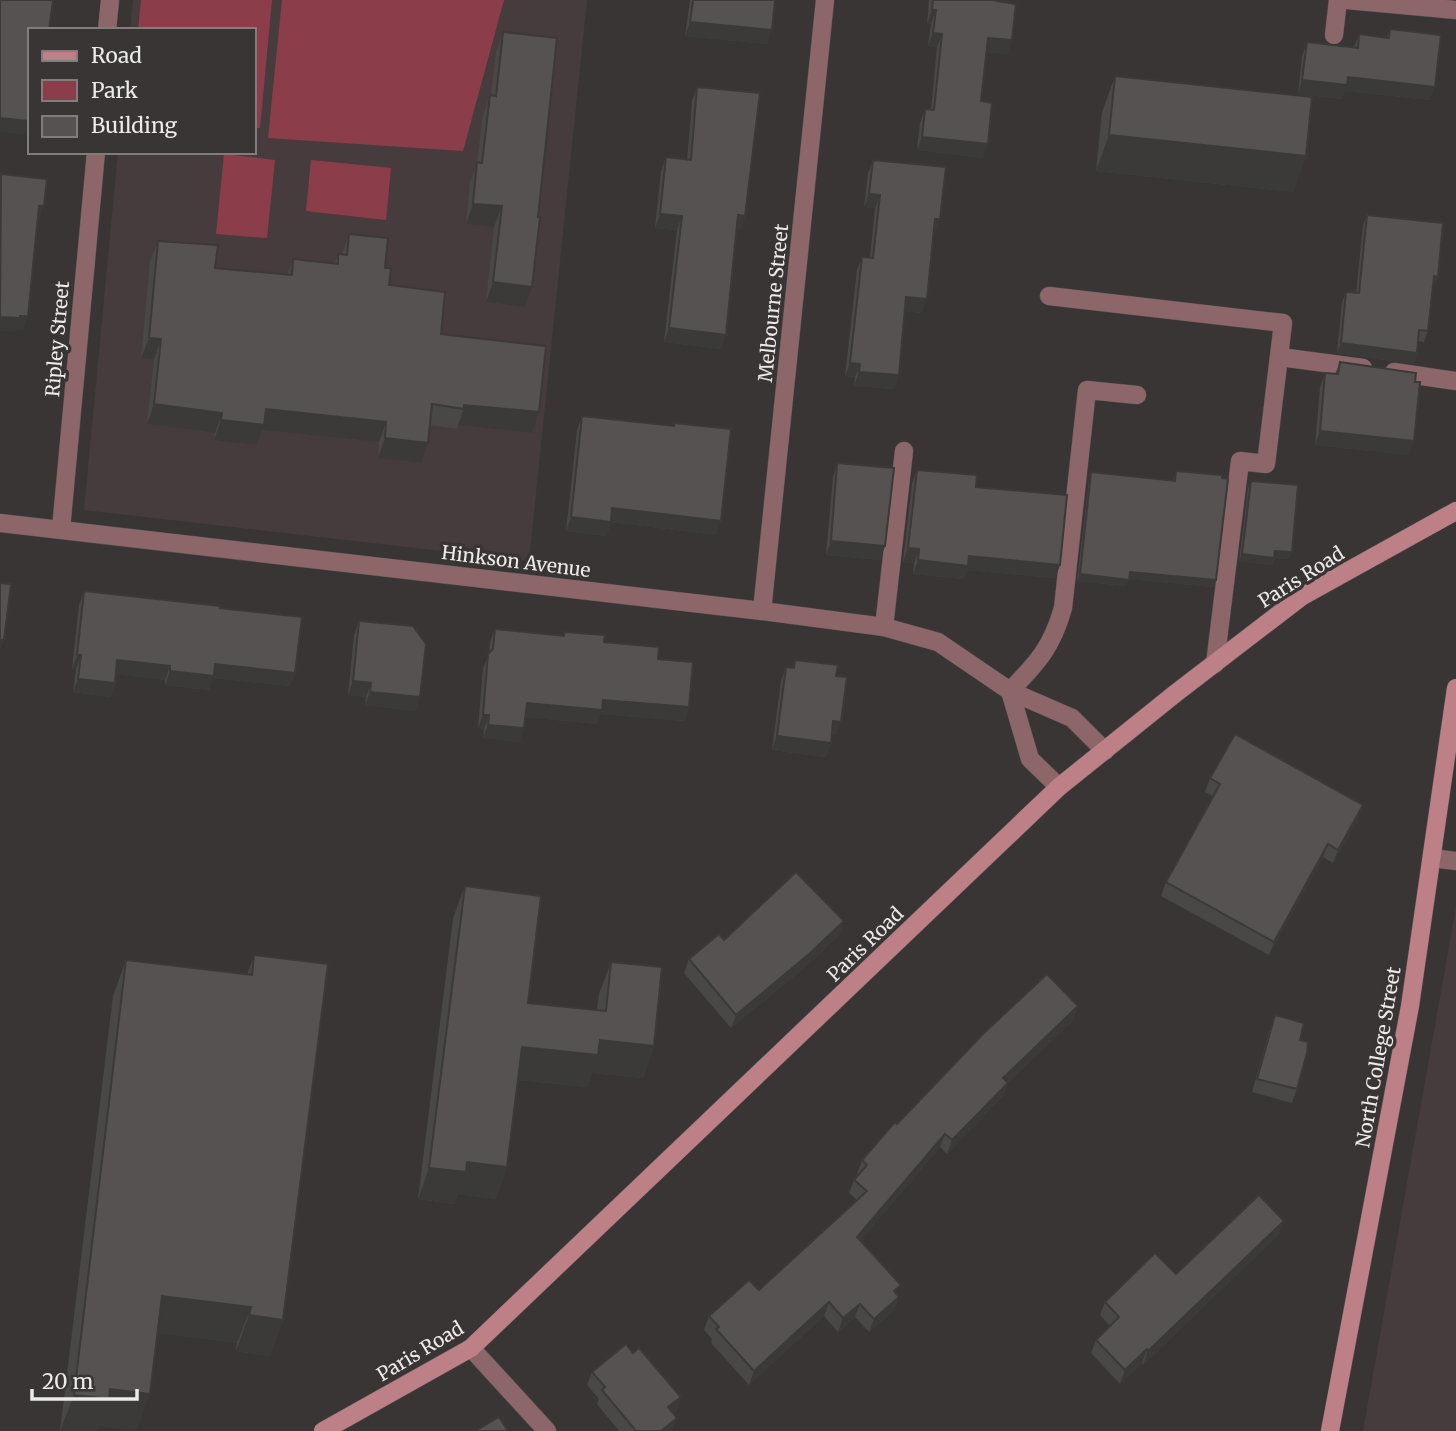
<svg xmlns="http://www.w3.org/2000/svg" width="1456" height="1431" viewBox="0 0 1456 1431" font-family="Merriweather,serif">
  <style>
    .built { fill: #473c3d }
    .green { fill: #8b3e4a }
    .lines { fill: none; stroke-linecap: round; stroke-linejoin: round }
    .street-casing { stroke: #565252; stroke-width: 19 }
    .secondary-casing { stroke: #565252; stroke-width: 19 }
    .street { stroke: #8d666a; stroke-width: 18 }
    .secondary { stroke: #bd8086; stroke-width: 18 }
    .wall { fill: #4a4747 }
    .shaded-wall { fill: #3c3939 }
    .building { fill: #565252; stroke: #3c3939; stroke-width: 2 }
    .labels { text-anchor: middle; stroke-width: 7; stroke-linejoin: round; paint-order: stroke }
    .street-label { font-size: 19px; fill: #edeaea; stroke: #393535 }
  </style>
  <rect width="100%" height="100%" fill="#393535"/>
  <g class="built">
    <polygon points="133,0 587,0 529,561 84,510 118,152 254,152 254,30 130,30"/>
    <polygon points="1456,907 1456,1431 1363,1431"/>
  </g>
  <g class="green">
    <polygon points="141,0 272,0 260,128 254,128 254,30 138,30"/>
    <polygon points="282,0 504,0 463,151 268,138"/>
    <polygon points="224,154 275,160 267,238 216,234"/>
    <polygon points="311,160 391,168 386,220 306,211"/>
  </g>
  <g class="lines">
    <g class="street-casing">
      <g id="street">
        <polyline points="1347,0 1456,10"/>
        <polyline points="107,30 110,0"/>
        <polyline points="1334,35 1338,0"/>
        <polyline points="1049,296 1283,323 1266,464 1240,461 1215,664"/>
        <polyline points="1280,357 1363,368"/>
        <polyline points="1394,372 1456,381"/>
        <polyline points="0,523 762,611 884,627 938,642 1010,691 1030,759 1059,787"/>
        <polyline points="61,529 96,152"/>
        <polyline points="762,611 825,0"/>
        <polyline points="884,627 904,451"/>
        <path d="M1105 751 1072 718 1010 691C1038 662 1052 647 1063 608L1087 390 1137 395"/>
        <polyline points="1432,858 1456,861"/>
        <polyline points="471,1348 547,1431"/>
      </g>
    </g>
    <g class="secondary-casing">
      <g id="secondary">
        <polyline points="323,1431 471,1348 1059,787 1176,693 1301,597 1456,511"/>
        <polyline points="1330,1431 1410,1006 1456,688"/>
      </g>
    </g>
    <use href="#street" class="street"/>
    <use href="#secondary" class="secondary"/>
  </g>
  <g class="wall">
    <polygon points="690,0 775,0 767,44 685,36"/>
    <polygon points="929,0 996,0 1012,40 1007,54 986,52 981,101 983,158 917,150 920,123 925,109 931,110 937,47 928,46 931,24 927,24"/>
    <polygon points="1390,29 1430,100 1345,91 1342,99 1298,94 1302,56 1307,42 1354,47 1359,34 1387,37"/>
    <polygon points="503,32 525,307 486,302 494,227 466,224 470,182 477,163 483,115 490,95 491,95 496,52"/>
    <polygon points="1115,76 1306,156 1293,192 1096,171 1102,112"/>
    <polygon points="697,87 745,216 740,230 736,229 721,349 664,342 677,230 655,228 661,171 666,157 687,160 692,101"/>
    <polygon points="873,160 935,233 934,233 922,313 905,311 899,375 894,389 854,386 855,377 845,376 857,270 862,257 870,257 875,208 864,207 868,173"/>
    <polygon points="1367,215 1434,287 1433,287 1428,331 1424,342 1418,341 1417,353 1413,364 1337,353 1342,302 1346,292 1356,293 1363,225"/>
    <polygon points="349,234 385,268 389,285 441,334 532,433 458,425 457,429 430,425 428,443 421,463 378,458 379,442 262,430 257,445 214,440 215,433 147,424 154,360 141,358 150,261 158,241 215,268 287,274 293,259 335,263 338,254 342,254"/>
    <polygon points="1340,362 1409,455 1315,445 1320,387 1325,373 1335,374"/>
    <polygon points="582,416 673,426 674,423 716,535 611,522 606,536 566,531 577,430"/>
    <polygon points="837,463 885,546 880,560 826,555 833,477"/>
    <polygon points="917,470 1060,565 1055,578 967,570 963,579 913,574 914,563 903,562 912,483"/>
    <polygon points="1176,471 1216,580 1213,587 1129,579 1126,586 1077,581 1089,479 1091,472 1173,481"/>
    <polygon points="1251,481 1290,559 1274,558 1272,565 1239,561 1248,488"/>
    <polygon points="84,591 220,608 295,673 290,686 213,678 209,690 165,685 165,680 115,674 115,683 110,697 73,692 76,669 72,669 79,605"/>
    <polygon points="359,621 420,697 415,711 365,705 366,697 348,695 354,635"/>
    <polygon points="495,629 563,636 564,632 604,642 658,659 689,707 684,721 600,714 597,724 525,717 524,728 519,742 483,738 484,729 478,728 483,668 489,654 490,642"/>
    <polygon points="795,660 836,676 836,735 831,735 831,743 826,757 772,750 781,681 786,667 792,668"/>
    <polygon points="1210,778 1358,819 1333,863 1323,857 1269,955 1161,896 1166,882 1213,796 1205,792"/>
    <polygon points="465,886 528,1003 597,1010 599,994 611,962 654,1046 643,1078 592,1073 587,1087 518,1080 507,1167 496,1199 458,1194 454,1204 418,1199 453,918"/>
    <polygon points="844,921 839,935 804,968 731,1028 684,973 689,959 724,940"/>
    <polygon points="254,955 283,1320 270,1356 236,1351 237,1343 158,1333 137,1430 99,1426 97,1431 60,1431 113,996 126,960 247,975"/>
    <polygon points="1078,1006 1073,1020 1008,1083 1003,1096 947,1154 940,1147 860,1241 899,1297 894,1310 869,1332 855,1317 838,1332 824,1316 749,1385 711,1343 712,1339 704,1330 709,1316 759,1290 857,1200 849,1193 854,1180 858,1175 857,1174 862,1160 897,1124"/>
    <polygon points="1275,1015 1300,1040 1297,1089 1292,1103 1252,1092 1270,1029"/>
    <polygon points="1279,1234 1143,1365 1142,1363 1120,1384 1091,1353 1096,1340 1110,1326 1100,1315 1105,1302"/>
    <polygon points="633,1353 681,1397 676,1411 673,1413 672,1431 619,1431 597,1404 599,1399 587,1385 592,1372"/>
  </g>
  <g class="shaded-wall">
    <polygon points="932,10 936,10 931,24 927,24"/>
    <polygon points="690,22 772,30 767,44 685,36"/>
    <polygon points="933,33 942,34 937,47 928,46"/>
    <polygon points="988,38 1012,40 1007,54 983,52"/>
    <polygon points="1348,77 1435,87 1430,100 1345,91 1342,99 1298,94 1302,80"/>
    <polygon points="0,118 30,118 30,132 25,131 24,135 0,132"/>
    <polygon points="1109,135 1306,156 1293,192 1096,171"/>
    <polygon points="922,137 988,144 983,158 917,150"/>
    <polygon points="869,194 880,195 875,208 864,207"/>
    <polygon points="473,204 502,206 494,227 466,224"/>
    <polygon points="39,206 44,206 39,220 34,220"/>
    <polygon points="660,214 682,216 677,230 655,228"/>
    <polygon points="738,215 745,216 740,230 733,229"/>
    <polygon points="935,219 940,219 935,233 931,233"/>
    <polygon points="1434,276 1438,277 1434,287 1430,287"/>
    <polygon points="493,282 532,287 525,307 486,302"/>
    <polygon points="906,297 927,299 922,313 901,311"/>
    <polygon points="28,316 23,330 16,330 15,332 0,331 0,317"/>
    <polygon points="669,328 726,335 721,349 664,342"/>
    <polygon points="149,338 161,339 154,360 141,358"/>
    <polygon points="1341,343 1417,353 1413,364 1337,353"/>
    <polygon points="850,363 860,364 855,377 845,376"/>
    <polygon points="859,372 899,375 894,389 854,386"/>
    <polygon points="154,404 222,413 215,433 147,424"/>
    <polygon points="464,405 539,412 532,433 458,425 464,409"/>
    <polygon points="266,409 386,422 379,442 262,430 257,445 214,440 221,420"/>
    <polygon points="1320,431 1414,441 1409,455 1315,445"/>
    <polygon points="385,438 428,443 421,463 378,458"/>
    <polygon points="612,508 721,521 716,535 611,522 606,536 566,531 571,517"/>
    <polygon points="831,541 885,546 880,560 826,555"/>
    <polygon points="908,548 919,549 914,563 903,562"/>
    <polygon points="1275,551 1292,552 1290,559 1274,558 1272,565 1239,561 1242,554"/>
    <polygon points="969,556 1060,565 1055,578 967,570 963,579 913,574 918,560"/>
    <polygon points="1130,572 1216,580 1213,587 1127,579"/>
    <polygon points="1080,574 1129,580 1126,586 1077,581"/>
    <polygon points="0,640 4,640 0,651"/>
    <polygon points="77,655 81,655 76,669 72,669"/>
    <polygon points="117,660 170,666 165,680 112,674"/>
    <polygon points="215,664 295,673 290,686 213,678 209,690 165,685 170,671"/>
    <polygon points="78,679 115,683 110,697 73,692"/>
    <polygon points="353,681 371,683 366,697 348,695"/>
    <polygon points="370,692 420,697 415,711 365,705"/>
    <polygon points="603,700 689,707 684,721 600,714 597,724 522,717 527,703"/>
    <polygon points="483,715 489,715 484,729 478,728"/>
    <polygon points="833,721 841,722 836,735 828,735"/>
    <polygon points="488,725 524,728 519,742 483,738"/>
    <polygon points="777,736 831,743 826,757 772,750"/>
    <polygon points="1363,805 1358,819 1333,863 1338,850"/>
    <polygon points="1328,844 1323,857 1269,955 1274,942"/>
    <polygon points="844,921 839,935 804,968 731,1028 736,1015"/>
    <polygon points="1078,1006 1073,1020 1008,1083 1003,1096 947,1154 952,1140 1003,1078"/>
    <polygon points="600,1040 654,1046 643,1078 592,1073 587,1087 511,1079 522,1047"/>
    <polygon points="945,1134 940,1147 852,1251 857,1237"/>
    <polygon points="467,1162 507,1167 496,1199 458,1194 454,1204 418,1199 429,1168"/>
    <polygon points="1284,1221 1279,1234 1143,1365 1148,1351"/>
    <polygon points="162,1296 251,1307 237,1343 149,1332"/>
    <polygon points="899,1297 894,1310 869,1332 874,1319"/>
    <polygon points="829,1302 824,1316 749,1385 754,1371"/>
    <polygon points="860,1304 855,1317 838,1332 843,1318"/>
    <polygon points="249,1315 283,1320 270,1356 236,1351"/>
    <polygon points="1147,1349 1142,1363 1120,1384 1125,1370"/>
    <polygon points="110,1389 150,1394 137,1430 99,1426 97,1431 60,1431 74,1395"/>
    <polygon points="681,1397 676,1411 663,1421 668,1407"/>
    <polygon points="677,1418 672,1431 661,1431"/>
  </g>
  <g class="building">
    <polygon points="0,0 53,0 49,30 30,30 29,121 0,118"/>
    <polygon points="693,0 775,0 772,30 690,22"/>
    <polygon points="933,0 996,0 996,1 1016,4 1012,40 988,38 981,101 992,103 988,144 922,137 925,109 934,110 942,34 933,33 936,10 932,10"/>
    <polygon points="1390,29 1441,35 1435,87 1348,77 1347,85 1302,80 1307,42 1358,48 1359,34 1389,38"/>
    <polygon points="503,32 557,38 538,217 540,217 532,287 493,282 502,206 473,204 477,162 482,163 490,95 496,96"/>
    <polygon points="1115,76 1312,97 1306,156 1109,135"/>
    <polygon points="697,87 760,93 745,216 738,215 726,335 669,328 682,216 660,214 666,157 691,160"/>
    <polygon points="873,160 946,167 940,219 935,219 927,299 906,297 899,375 859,372 860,364 850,363 862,257 873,258 880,195 869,194"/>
    <polygon points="1,174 47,179 44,206 39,206 28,316 20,316 20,318 0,317"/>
    <polygon points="1367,215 1443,223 1438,277 1434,276 1428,331 1419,330 1417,353 1341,343 1346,292 1359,293"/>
    <polygon points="349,234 388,238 385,268 391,268 389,285 445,292 441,334 546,346 539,412 464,405 464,409 432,404 428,443 385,438 386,422 266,409 264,425 221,420 222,413 154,404 161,339 149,338 158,241 218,245 215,268 292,275 293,259 338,264 338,254 347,255"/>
    <polygon points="1340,362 1416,373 1415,382 1420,382 1414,441 1320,431 1325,373 1338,374"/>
    <polygon points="582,416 674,426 674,423 731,429 721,521 612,508 611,522 571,517"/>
    <polygon points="837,463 894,468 885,546 831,541"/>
    <polygon points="917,470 977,475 976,487 1067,495 1060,565 969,556 968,566 918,560 919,549 908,548"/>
    <polygon points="1176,471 1222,475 1222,478 1228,479 1216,580 1130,572 1129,580 1080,574 1091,472 1175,481"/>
    <polygon points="1251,481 1298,485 1292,552 1275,551 1274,558 1242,554"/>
    <polygon points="0,583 11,584 4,640 0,640"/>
    <polygon points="84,591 220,606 220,608 302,617 295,673 215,664 214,676 170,671 170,666 117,660 115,683 78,679 81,655 77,655"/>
    <polygon points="359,621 413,626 426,644 420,697 370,692 371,683 353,681"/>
    <polygon points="495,629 564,636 564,632 605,635 604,642 659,647 658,659 693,662 689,707 603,700 602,710 527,703 524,728 488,725 489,715 483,715 488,654 493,649"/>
    <polygon points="795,660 838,665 836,676 847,677 841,722 833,721 831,743 777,736 786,667 794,668"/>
    <polygon points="1235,734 1363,805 1338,850 1328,844 1274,942 1166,882 1220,784 1210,778"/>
    <polygon points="796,872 844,921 809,954 736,1015 689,959 719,934 724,940"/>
    <polygon points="465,886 541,896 528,1003 606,1011 611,962 662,967 654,1046 600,1040 598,1055 522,1047 507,1167 467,1162 466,1172 429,1168"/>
    <polygon points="254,955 328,964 283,1320 249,1315 251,1307 162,1296 150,1394 110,1389 109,1399 74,1395 126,960 252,975"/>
    <polygon points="1047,974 1078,1006 1003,1078 1008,1083 952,1140 945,1134 857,1237 901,1285 894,1291 899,1297 874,1319 860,1304 843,1318 829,1302 754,1371 716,1329 719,1327 709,1316 749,1280 759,1290 867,1191 854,1180 867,1165 862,1160 895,1122 897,1124 984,1033"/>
    <polygon points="1275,1015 1304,1023 1300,1040 1308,1042 1307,1053 1297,1089 1257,1079"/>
    <polygon points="1259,1195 1284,1221 1148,1351 1147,1349 1125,1370 1096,1340 1119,1317 1105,1302 1155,1253 1176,1274"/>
    <polygon points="626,1344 633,1353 639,1348 681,1397 668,1407 677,1418 661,1431 636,1431 602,1390 605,1387 592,1372"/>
    <polygon points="499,1417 508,1431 475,1431"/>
  </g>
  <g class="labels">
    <g class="street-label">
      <text transform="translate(773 303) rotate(-84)" y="7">Melbourne Street</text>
      <text transform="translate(57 339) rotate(-85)" y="7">Ripley Street</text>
      <text transform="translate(516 561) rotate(7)" y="7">Hinkson Avenue</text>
      <text transform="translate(1301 577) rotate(-32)" y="7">Paris Road</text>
      <text transform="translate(865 944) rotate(-44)" y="7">Paris Road</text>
      <text transform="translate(1378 1057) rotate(-80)" y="7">North College Street</text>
      <text transform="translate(420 1351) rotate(-31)" y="7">Paris Road</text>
    </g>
  </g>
  <rect x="28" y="28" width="228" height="126" fill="#393535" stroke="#817d7d" stroke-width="2"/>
  <rect x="42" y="51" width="35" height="10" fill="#bd8086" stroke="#817d7d" stroke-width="2"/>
  <text x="91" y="63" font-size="21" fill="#edeaea">Road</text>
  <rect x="42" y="80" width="35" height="21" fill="#8b3e4a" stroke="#817d7d" stroke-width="2"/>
  <text x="91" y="98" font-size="21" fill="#edeaea">Park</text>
  <rect x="42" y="116" width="35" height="21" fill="#565252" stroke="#817d7d" stroke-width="2"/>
  <text x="91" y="133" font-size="21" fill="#edeaea">Building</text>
  <path d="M32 1389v10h105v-10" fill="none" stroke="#edeaea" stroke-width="3.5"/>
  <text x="42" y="1389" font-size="21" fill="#edeaea" stroke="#393535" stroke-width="5" paint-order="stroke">20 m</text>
</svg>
